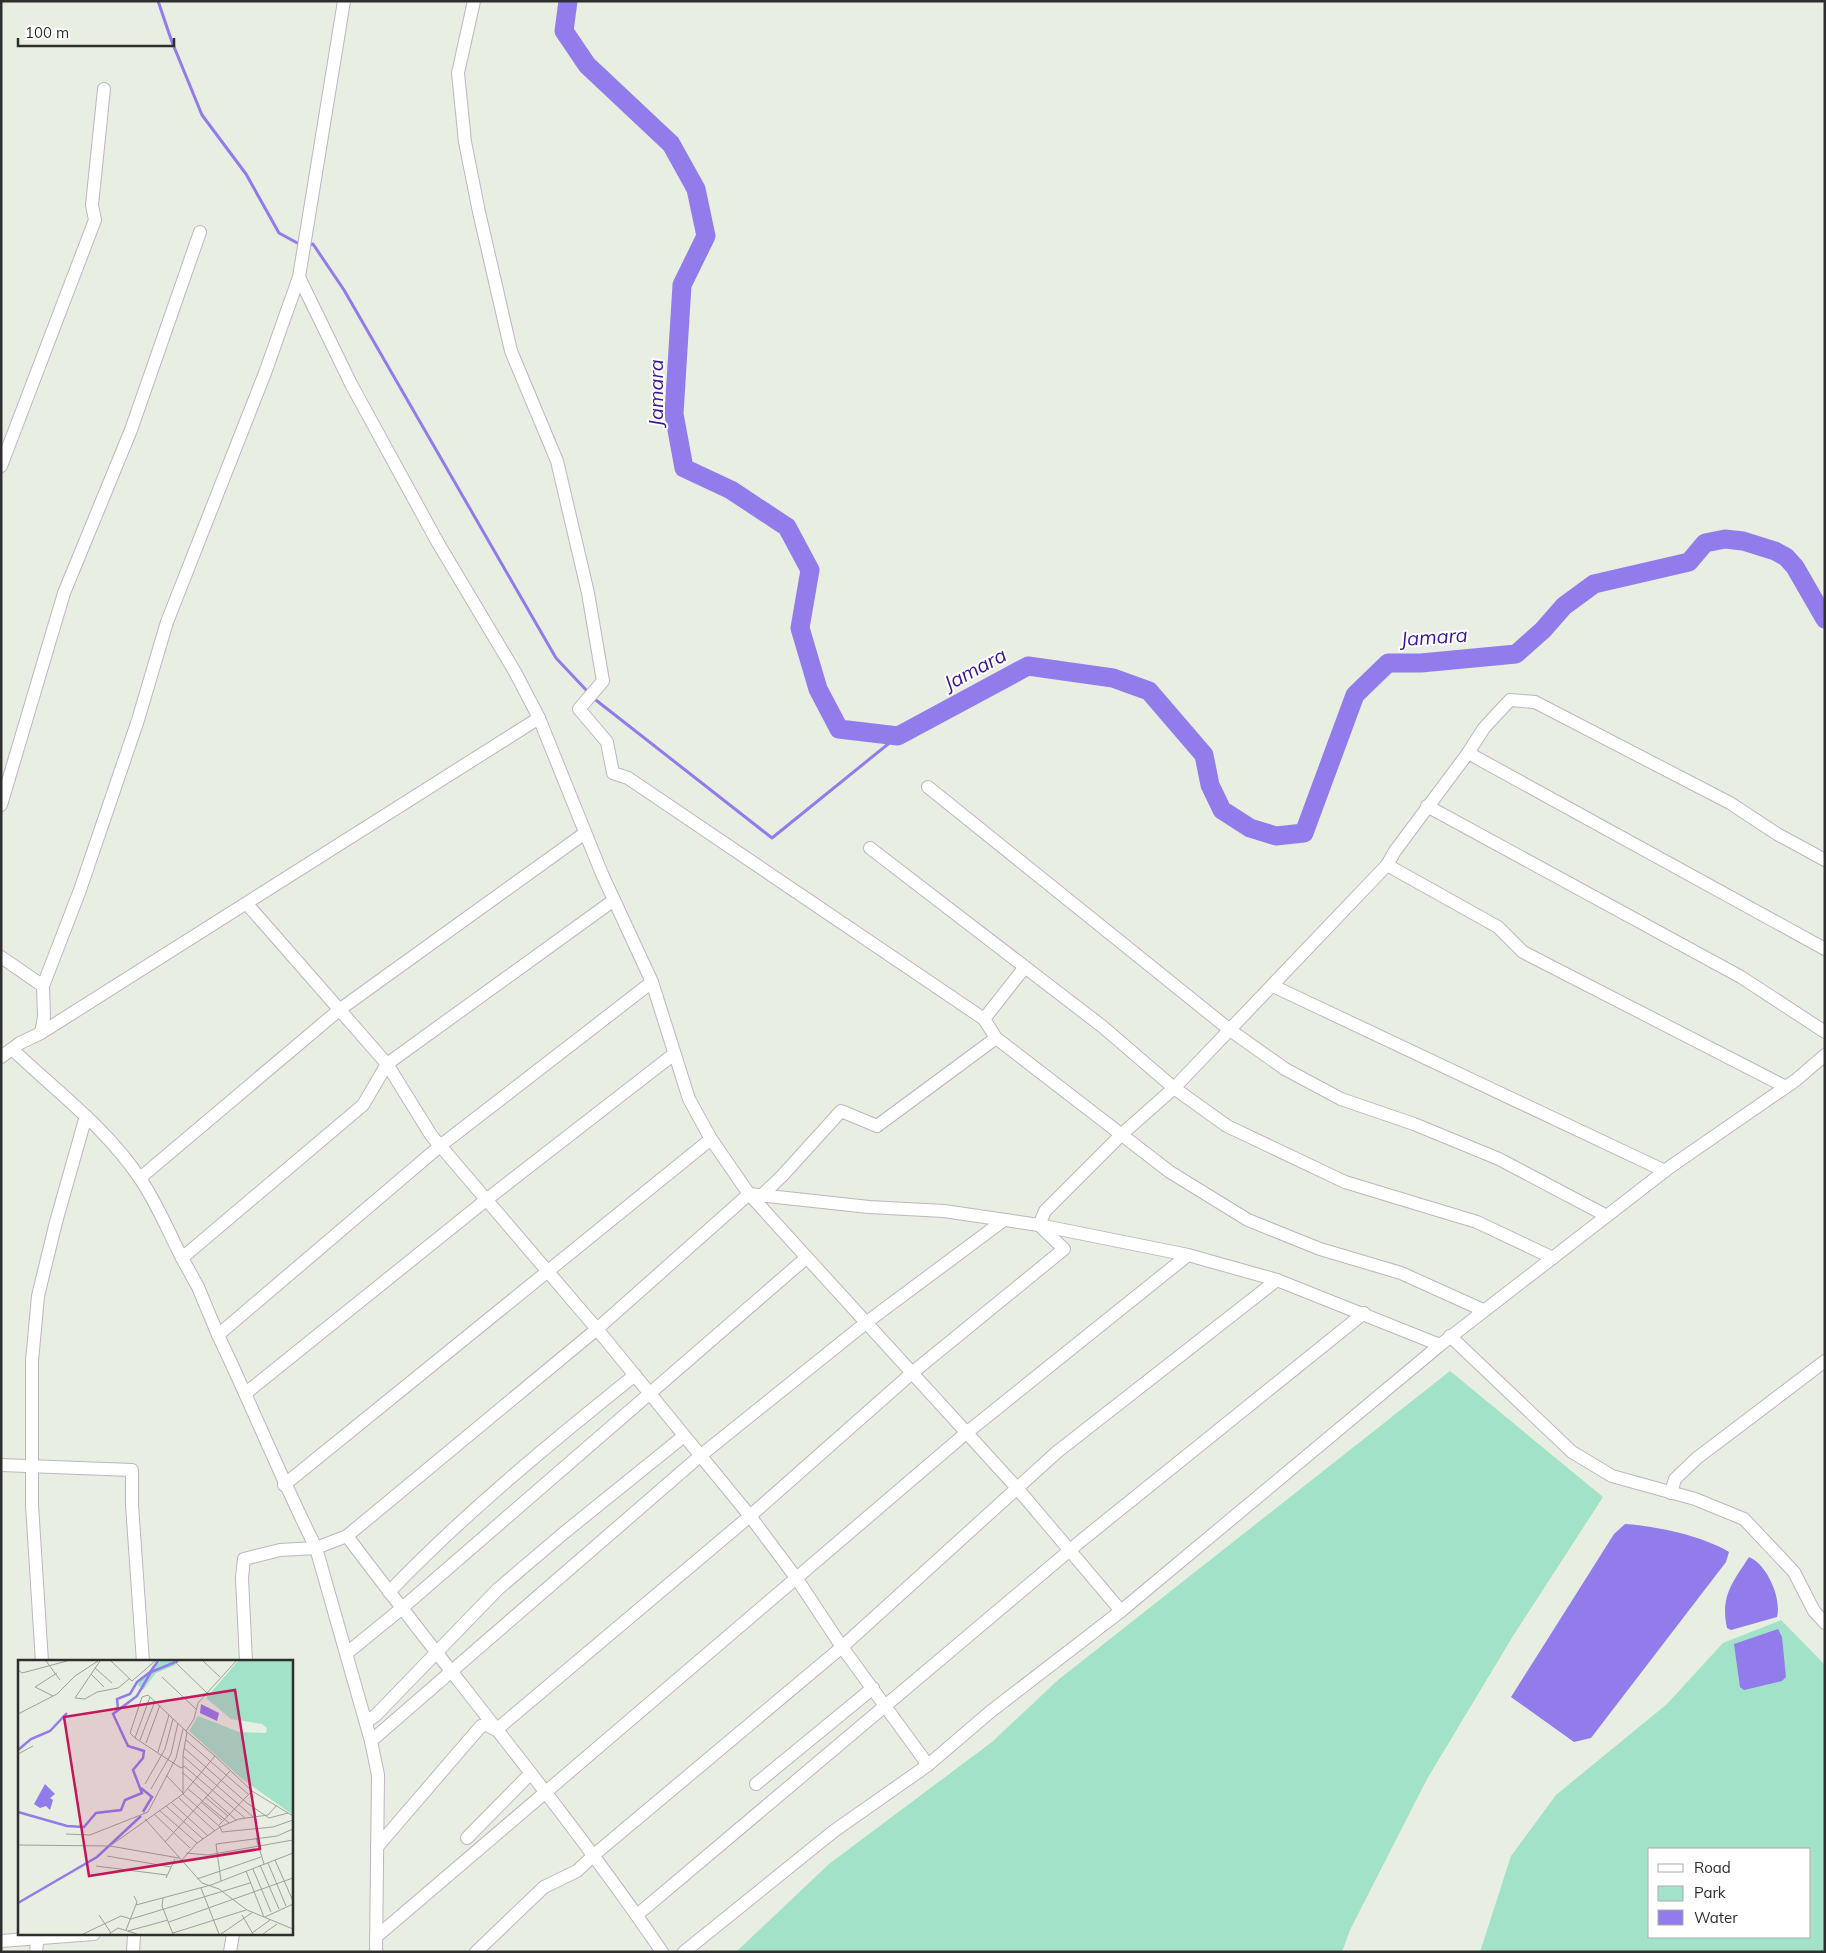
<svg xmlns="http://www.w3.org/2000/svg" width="1826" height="1953" viewBox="0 0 1826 1953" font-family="Mulish,sans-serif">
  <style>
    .green { fill: #a1e2c8; fill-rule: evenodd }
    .water { fill: #927bea }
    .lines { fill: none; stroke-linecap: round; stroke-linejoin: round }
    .stream { stroke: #927bea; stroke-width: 3 }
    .river { stroke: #927bea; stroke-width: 19 }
    .minor-casing { stroke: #beb5c0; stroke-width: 14 }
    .minor { stroke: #fff; stroke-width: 12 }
    .labels { text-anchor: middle; stroke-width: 4; stroke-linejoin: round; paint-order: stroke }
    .water-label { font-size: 20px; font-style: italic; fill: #3b149c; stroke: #fff }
    .inset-river { fill: none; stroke: #927bea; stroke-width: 2.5 }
    .inset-road { fill: none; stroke: #9ea19a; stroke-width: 1 }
    .view { fill: #c2185b; fill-opacity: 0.15; stroke: #c2185b; stroke-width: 2.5 }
    .inset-edge { fill: none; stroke: #2e2e2e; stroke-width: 2.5 }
  </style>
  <rect width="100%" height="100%" fill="#e8eee2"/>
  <g class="green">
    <polygon points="1450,1371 1603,1497 1513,1636 1427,1779 1350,1930 1342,1952 736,1952 829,1864 992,1742 1058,1680"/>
    <path d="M1781 1620 1825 1665V1952H1480L1511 1856 1556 1795 1667 1704 1723 1643ZM1650 1849H1810V1937H1650Z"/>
  </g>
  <g class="water">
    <path d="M1625 1524C1656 1526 1703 1536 1729 1552L1726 1562 1591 1738 1574 1742 1511 1697 1614 1534Z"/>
    <path d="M1749 1557C1767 1564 1782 1599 1777 1617L1731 1630 1727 1628C1720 1596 1733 1582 1749 1557Z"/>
    <polygon points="1778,1629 1782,1637 1786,1677 1782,1681 1744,1690 1740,1687 1734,1644"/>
  </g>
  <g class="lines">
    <g class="stream">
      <polyline points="158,1 172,42 202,115 246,174 279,233 301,245"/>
      <polyline points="307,245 313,244 344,290 556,658 588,692"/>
      <polyline points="1823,616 1825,615"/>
      <polyline points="592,697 772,838 898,736"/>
    </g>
    <polyline class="river" points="568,1 564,31 587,65 671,144 696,189 706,236 682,285 674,414 684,468 731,490 787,527 810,570 800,628 818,689 839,729 898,736 1028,666 1113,678 1149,691 1204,755 1210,785 1222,810 1250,828 1276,836 1304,833 1355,695 1388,663 1421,663 1516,654 1543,630 1564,606 1594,584 1689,562 1705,543 1725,539 1743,541 1775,551 1786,557 1795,567 1825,619"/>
    <g class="minor-casing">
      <g id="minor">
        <polyline points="474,1 458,73 465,142 479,212 511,351 557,461 588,593 603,681 579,709 607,742 613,773 628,778 984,1019 996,1038 1170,1172 1248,1220 1320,1249 1401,1273 1483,1310"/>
        <polyline points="299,277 351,384 438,543 515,672 539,718 602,874 652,982 689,1099 711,1139 749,1194 869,1207 944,1211 1039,1225 1188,1255 1277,1280 1440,1345 1670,1167 1796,1080 1825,1055"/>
        <polyline points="1,466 95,220 92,205 104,89"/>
        <polyline points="1468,753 1484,728 1510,700 1535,702 1730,803 1777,834 1825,860"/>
        <polyline points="928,787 1230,1030 1285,1069 1341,1099 1414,1124 1499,1159 1607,1216"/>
        <polyline points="1,805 64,593 131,430 200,232"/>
        <polyline points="1427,806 1741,977 1825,1032"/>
        <polyline points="870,848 1103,1027 1174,1088 1227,1126 1345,1182 1477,1222 1553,1258"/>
        <polyline points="1387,865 1498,927 1523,952 1786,1087"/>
        <polyline points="247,904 387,1064 431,1135 597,1329 750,1516 797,1579 842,1647 928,1765"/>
        <polyline points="1,957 43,986"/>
        <path d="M652 982 440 1146 218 1335C252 1406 281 1478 316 1548L347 1536 597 1329 749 1194 1017 1488 1121 1611 990 1712 928 1765 834 1831 684 1952"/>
        <polyline points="1273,986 1665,1171"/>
        <polyline points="984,1019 1025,967"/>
        <polyline points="41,1033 44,1017 43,986 80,890 138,720 167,622 265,373 299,277 344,1"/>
        <path d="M12 1049C55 1090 105 1127 139 1177 156 1201 168 1231 182 1258"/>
        <polyline points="1,1057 20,1043 41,1033 539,718"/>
        <polyline points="140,1178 339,1010 585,833"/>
        <polyline points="761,1196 782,1176 841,1111 877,1126 996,1038"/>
        <polyline points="1039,1225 1045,1211 1122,1134 1174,1088 1387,865 1395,851 1468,753 1825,949"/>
        <polyline points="218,1335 198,1287 182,1258 363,1105 387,1064 614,900"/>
        <polyline points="1450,1336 1572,1452 1612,1476 1695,1499 1744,1519 1794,1572 1814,1611 1825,1623"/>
        <polyline points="246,1393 486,1200 674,1054"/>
        <polyline points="1,1465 132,1470 132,1505 143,1662"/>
        <polyline points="284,1485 711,1139"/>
        <polyline points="1671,1493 1675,1479 1697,1458 1825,1361"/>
        <path d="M347 1536C451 1675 564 1808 662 1952"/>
        <path d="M389 1592C465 1513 549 1444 635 1375"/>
        <polyline points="1121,1611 1440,1345"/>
        <polyline points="347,1653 401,1609 806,1258"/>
        <polyline points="42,1662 32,1505 32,1361 38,1296 56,1222 86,1116"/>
        <polyline points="246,1662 242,1578 244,1559 280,1550 316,1548 371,1741 378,1775 376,1952"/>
        <polyline points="366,1722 376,1715 498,1589 565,1532 684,1436"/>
        <polyline points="371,1741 700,1456 867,1322 1004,1220"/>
        <polyline points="756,1784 873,1688"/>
        <polyline points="467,1838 531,1773"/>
        <polyline points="377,1847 481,1726 487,1725 496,1730 750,1516 912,1373 1064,1249 1039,1225"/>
        <polyline points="637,1915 1082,1540 1364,1313"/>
        <polyline points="376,1937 965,1434 1188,1255"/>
        <polyline points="1,1941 94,1934"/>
        <polyline points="36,1952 38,1934"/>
        <polyline points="133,1952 134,1934"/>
        <polyline points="230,1952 233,1934"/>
        <polyline points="476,1952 544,1887 577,1871 595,1854 842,1647 1057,1452 1277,1280"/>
      </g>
    </g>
    <use href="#minor" class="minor"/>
  </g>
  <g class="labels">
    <g class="water-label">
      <text transform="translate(656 393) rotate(-90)" y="7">Jamara</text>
      <text transform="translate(1434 637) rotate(-4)" y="7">Jamara</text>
      <text transform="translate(975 669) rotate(-28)" y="7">Jamara</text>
    </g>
  </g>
  <g transform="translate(18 1660)">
    <rect width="275" height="275" fill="#e8eee2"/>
    <path d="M142 1H155L158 5 138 13 125 30 119 24ZM220 1H275V155L223 118 171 71 180 56 221 72 248 73 249 68 244 64 213 59 188 38Z" fill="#a1e2c8"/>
    <path d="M183 44 201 53 199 61 182 53ZM27 124 37 134 32 138 35 140 32 150 28 146 22 148 16 144Z" fill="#927bea"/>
    <path class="inset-river" d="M100 49 99 39 112 34 119 22 132 12 140 1M0 90 13 79 32 71 49 53M123 128 134 137 125 152M0 152 49 166 66 167 78 153 103 150 107 140 124 133 115 110 125 98 126 91 110 86 95 54 119 36 133 12 160 1M0 243 79 197 123 156"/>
    <path class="inset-road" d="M28 1 42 20M82 1 57 38 67 39 79 32 100 28 111 19M93 1 114 21 137 1M156 1 189 33M185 1 202 17M77 8 94 23M0 10 4 13 49 1M73 14 86 27M144 17 179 50M35 36 17 27 39 13M132 37 117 78 163 108 166 106 227 158M0 54 39 34 57 16 80 1M168 71 176 59 180 43 218 1M169 72 197 96M122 80 137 41M168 80 230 134M128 83 142 45M166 88 229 143 251 158 270 153M140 92 151 55M0 94 15 86M165 96 235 157M164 112 218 160M148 115 165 133M127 124 147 89 155 59M133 129 153 94 160 63M170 129 211 163M187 137 210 156M161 138 197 171M183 142 204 160M154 143 190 176M259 145 250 155 221 159 202 167 204 172 255 167 275 160M148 146 185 179 202 167 165 134 197 96 234 131 275 156M141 150 179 183 185 179M136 154 172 188M127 159 184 223 201 229 229 250 275 269M201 165 234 131M48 174 72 175 130 152 158 98 165 69M238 178 246 204M147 182 212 111M0 185 92 186 161 198M92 186 165 134V95L169 72 130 35 124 37 112 73 117 78M168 193 190 195 275 180M89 196 153 207M257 200 275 241M163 201 179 183M250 203 268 246M242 205 261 249M78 206 149 215M235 209 253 252M228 211 246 257M148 218 157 199M179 219 243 197M203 221 198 184 259 176 275 169M183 228 201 274M145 238 144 246 155 274M118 245 193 225 275 193M81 255 93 273M224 255 235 274M247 257 275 244M151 262 275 218M108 270 119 242 116 236M110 271 150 260M155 273 228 250M234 273 252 260M65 274 103 256 113 259 232 223M91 274 100 268 119 274M203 274 235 252M245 274 259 264"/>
    <path class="view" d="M217 30 242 189 71 216 46 57Z"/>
    <rect width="275" height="275" class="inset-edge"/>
  </g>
  <rect width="1826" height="1953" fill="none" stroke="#2e2e2e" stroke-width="5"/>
  <rect x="1648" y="1848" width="162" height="90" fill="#ffffff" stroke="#ababab"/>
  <rect x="1658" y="1864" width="25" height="8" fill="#ffffff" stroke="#ababab"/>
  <text x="1694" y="1873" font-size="15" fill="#2e2e2e">Road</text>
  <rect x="1658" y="1886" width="25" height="15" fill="#a1e2c8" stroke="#ababab"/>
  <text x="1694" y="1898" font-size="15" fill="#2e2e2e">Park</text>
  <rect x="1658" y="1910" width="25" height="15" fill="#927bea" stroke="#ababab"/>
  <text x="1694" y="1923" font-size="15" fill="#2e2e2e">Water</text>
  <path d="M18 38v8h156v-8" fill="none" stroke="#2e2e2e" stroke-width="2.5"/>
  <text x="25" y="38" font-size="15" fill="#2e2e2e" stroke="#ffffff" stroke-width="4" paint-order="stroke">100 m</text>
</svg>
